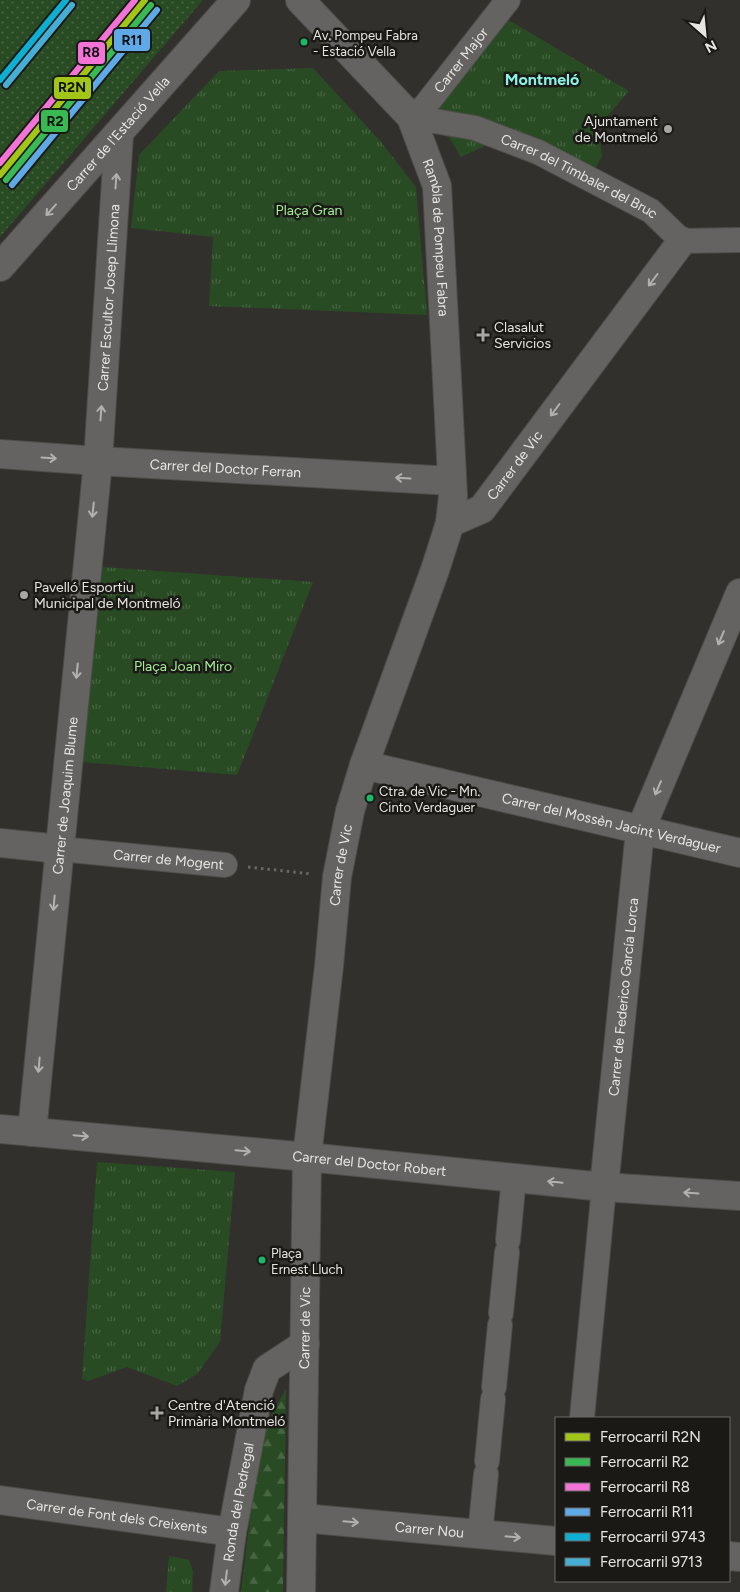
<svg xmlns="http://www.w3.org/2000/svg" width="740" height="1592" viewBox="0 0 740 1592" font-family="Figtree,sans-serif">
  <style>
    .grass { fill: url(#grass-dots) }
    .forest { fill: url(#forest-firs) }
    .park { fill: url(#park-tufts) }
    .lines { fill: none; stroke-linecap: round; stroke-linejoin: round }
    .pedestrian-casing { stroke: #4e4d4a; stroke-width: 26 }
    .minor-casing { stroke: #4e4d4a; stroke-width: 30 }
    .tertiary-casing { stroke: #4e4d4a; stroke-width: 30 }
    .path { stroke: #686764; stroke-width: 3; stroke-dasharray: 2.5 4; stroke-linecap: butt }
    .pedestrian { stroke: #646361; stroke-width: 24 }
    .minor { stroke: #646361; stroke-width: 28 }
    .tertiary { stroke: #646361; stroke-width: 28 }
    .rail-1-casing { stroke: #1a1916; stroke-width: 10 }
    .rail-2-casing { stroke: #1a1916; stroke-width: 10 }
    .rail-3-casing { stroke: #1a1916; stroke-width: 10 }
    .rail-4-casing { stroke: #1a1916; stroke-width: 10 }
    .rail-5-casing { stroke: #1a1916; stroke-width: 10 }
    .rail-6-casing { stroke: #1a1916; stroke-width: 10 }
    .rail-1 { stroke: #a2c617; stroke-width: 6 }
    .rail-2 { stroke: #38b953; stroke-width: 6 }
    .rail-3 { stroke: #f373d7; stroke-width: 6 }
    .rail-4 { stroke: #5fa9e7; stroke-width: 6 }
    .rail-5 { stroke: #0dafd3; stroke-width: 6 }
    .rail-6 { stroke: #46aed5; stroke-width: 6 }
    .oneway { stroke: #b3b1ae }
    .bus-dot { fill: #1ab867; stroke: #1a1916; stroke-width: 2 }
    .poi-dot { fill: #a7a6a2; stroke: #1a1916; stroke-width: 2 }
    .labels { text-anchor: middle; stroke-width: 5; stroke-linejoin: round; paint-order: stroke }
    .bus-label { font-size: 13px; fill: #e7e5e1; stroke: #1a1916; text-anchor: start }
    .street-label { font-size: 14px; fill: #e7e5e1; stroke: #1a1916 }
    .poi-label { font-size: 14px; fill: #e7e5e1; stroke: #1a1916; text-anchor: start }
    .park-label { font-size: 14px; fill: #a2ed96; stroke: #1a1916 }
    .quarter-label { font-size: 16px; font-weight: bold; fill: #89f2e3; stroke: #1a1916 }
    .line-badge { stroke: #1a1916; stroke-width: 2 }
    .pale-badge-label { font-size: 14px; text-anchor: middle; font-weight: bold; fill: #111 }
  </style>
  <defs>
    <pattern id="grass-dots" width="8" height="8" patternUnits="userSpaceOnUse" patternTransform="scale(1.25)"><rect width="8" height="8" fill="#294b23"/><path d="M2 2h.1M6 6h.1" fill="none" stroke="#486543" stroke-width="1.8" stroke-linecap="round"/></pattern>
    <pattern id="forest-firs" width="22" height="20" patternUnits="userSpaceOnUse" patternTransform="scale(1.25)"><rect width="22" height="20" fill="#294b23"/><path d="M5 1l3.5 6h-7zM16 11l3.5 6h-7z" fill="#486543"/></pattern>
    <pattern id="park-tufts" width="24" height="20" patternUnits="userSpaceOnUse" patternTransform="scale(1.25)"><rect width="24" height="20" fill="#294b23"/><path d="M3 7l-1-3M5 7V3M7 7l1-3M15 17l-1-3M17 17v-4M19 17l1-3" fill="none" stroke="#486543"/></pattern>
  </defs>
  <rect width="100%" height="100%" fill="#31302c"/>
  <polygon class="grass" points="0,0 203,0 0,237"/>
  <polygon class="forest" points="286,1389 283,1592 241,1592 251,1511 254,1471 268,1421"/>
  <g class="park">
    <polygon points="495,12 629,91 598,127 602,156 585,188 489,144 461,157 424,96"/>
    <polygon points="313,68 381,142 416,187 427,315 209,306 213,237 131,228 139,155 219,71"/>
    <polygon points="103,567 313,582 237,775 82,762"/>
    <polygon points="97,1162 235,1172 220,1342 197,1374 177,1386 127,1367 88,1381 82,1379"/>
    <polygon points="169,1556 189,1560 193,1571 192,1592 166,1592"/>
  </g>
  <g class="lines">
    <g class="pedestrian-casing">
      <g id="pedestrian">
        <path id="s1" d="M411 117 475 128 538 152 651 211 682 241 740 240"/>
        <path id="s2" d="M411 117 425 106 508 0"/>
        <path id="s3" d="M60 849 225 865"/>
        <polyline points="508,1240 514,1177"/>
        <polyline points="501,1313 507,1252"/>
        <polyline points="494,1387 500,1325"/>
        <polyline points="582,1418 604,1187"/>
        <polyline points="487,1461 493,1399"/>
        <polyline points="480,1534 486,1474"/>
      </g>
    </g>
    <g class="minor-casing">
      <g id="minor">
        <path id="s4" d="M300 0 411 117 437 186 453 496 450 523 482 509 682 241"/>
        <path id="s5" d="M0 267 236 0"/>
        <path id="s6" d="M0 454 98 461 452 481"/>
        <path id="s7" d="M364 765 740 853"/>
        <polyline points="0,843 60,849"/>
        <path id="s8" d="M0 1129 307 1157 604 1187 740 1196"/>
        <path id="s9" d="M32 1132 98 461 119 134"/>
        <path id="s10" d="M604 1187 640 831 740 593"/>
        <path id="s11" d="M0 1500 232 1532"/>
        <path id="s12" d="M302 1518 556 1541"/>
        <polyline points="729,1556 740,1557"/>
        <path id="s13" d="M224 1592 232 1532 259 1390 267 1369 305 1344"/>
      </g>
    </g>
    <g class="tertiary-casing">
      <g id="tertiary">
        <path id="s14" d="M301 1592 307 1157 329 966 337 877 350 811 364 765 435 570 450 523"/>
      </g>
    </g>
    <polyline class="path" points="248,867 312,874"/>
    <use href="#pedestrian" class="pedestrian"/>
    <use href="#minor" class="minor"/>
    <use href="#tertiary" class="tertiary"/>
    <g class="rail-1-casing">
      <polyline id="rail-1" points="0,175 145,0"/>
    </g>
    <g class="rail-2-casing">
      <polyline id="rail-2" points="6,180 151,5"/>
    </g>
    <g class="rail-3-casing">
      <polyline id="rail-3" points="0,163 135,0"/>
    </g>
    <g class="rail-4-casing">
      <polyline id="rail-4" points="12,185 157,10"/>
    </g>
    <g class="rail-5-casing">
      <polyline id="rail-5" points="0,80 66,0"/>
    </g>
    <g class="rail-6-casing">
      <polyline id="rail-6" points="6,85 72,5"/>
    </g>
    <use href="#rail-1" class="rail-1"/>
    <use href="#rail-2" class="rail-2"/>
    <use href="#rail-3" class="rail-3"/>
    <use href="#rail-4" class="rail-4"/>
    <use href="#rail-5" class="rail-5"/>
    <use href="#rail-6" class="rail-6"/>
  </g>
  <defs><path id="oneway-shaft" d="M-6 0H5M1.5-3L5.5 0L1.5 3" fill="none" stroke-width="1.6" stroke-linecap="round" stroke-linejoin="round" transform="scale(1.25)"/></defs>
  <g class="oneway">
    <use href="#oneway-shaft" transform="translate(116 181) rotate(-86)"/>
    <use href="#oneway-shaft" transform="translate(51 210) rotate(132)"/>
    <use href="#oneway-shaft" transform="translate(653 280) rotate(127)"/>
    <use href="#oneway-shaft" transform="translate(555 410) rotate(127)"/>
    <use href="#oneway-shaft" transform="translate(101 413) rotate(-86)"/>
    <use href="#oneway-shaft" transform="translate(49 458) rotate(4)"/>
    <use href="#oneway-shaft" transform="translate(403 478) rotate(-177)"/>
    <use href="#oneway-shaft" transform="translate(93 510) rotate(96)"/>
    <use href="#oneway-shaft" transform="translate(721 638) rotate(113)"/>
    <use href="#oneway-shaft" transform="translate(77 671) rotate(96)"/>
    <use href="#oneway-shaft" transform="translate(658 788) rotate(113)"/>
    <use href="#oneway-shaft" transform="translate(54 903) rotate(95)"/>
    <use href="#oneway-shaft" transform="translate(39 1065) rotate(95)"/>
    <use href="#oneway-shaft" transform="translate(81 1136) rotate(5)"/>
    <use href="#oneway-shaft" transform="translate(243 1151) rotate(5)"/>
    <use href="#oneway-shaft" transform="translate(555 1182) rotate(-174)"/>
    <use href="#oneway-shaft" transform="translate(691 1193) rotate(-176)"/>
    <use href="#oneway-shaft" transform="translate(351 1522) rotate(5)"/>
    <use href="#oneway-shaft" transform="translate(513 1537) rotate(5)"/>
    <use href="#oneway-shaft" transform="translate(226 1578) rotate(97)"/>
  </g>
  <g class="bus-dot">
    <circle cx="304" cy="42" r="4.5"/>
    <circle cx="370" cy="798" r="4.5"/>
    <circle cx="262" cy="1260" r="4.5"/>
  </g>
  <g class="poi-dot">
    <circle cx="668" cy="129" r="5"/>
    <path d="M480.5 327.5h5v5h5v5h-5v5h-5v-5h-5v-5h5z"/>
    <circle cx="24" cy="595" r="5"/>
    <path d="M154.5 1405.5h5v5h5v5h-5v5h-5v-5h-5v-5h5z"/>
  </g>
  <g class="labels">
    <g class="bus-label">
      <text x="313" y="40">Av. Pompeu Fabra<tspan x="313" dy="16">- Estació Vella</tspan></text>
      <text x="379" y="796">Ctra. de Vic - Mn.<tspan x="379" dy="16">Cinto Verdaguer</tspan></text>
      <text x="271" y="1258">Plaça<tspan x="271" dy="16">Ernest Lluch</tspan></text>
    </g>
    <g class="street-label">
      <text dy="5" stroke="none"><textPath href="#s2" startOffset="76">Carrer Major</textPath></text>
      <text dy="5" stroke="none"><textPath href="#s5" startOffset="178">Carrer de l'Estació Vella</textPath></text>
      <text dy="5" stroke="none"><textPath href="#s1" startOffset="180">Carrer del Timbaler del Bruc</textPath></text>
      <text dy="5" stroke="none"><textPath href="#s4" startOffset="286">Rambla de Pompeu Fabra</textPath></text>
      <text dy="5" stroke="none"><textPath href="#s9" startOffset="838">Carrer Escultor Josep Llimona</textPath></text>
      <text dy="5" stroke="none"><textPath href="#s4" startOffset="662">Carrer de Vic</textPath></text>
      <text dy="5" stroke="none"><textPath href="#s6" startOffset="226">Carrer del Doctor Ferran</textPath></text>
      <text dy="5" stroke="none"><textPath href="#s9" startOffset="338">Carrer de Joaquim Blume</textPath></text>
      <text dy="5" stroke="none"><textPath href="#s7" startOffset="254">Carrer del Mossèn Jacint Verdaguer</textPath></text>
      <text dy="5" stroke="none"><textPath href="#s3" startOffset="109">Carrer de Mogent</textPath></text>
      <text dy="5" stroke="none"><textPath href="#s14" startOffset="729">Carrer de Vic</textPath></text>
      <text dy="5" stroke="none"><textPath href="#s10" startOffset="191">Carrer de Federico García Lorca</textPath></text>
      <text dy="5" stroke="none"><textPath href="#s8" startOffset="371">Carrer del Doctor Robert</textPath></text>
      <text dy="5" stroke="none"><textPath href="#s14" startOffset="264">Carrer de Vic</textPath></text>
      <text dy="5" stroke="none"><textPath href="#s13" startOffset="91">Ronda del Pedregal</textPath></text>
      <text dy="5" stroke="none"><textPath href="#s11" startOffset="118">Carrer de Font dels Creixents</textPath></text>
      <text dy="5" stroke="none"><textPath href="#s12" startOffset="128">Carrer Nou</textPath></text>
    </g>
    <g class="poi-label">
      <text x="658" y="126" text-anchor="end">Ajuntament<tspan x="658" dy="16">de Montmeló</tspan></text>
      <text x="494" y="332">Clasalut<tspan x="494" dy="16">Servicios</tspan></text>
      <text x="34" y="592">Pavelló Esportiu<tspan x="34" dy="16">Municipal de Montmeló</tspan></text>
      <text x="168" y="1410">Centre d'Atenció<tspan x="168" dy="16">Primària Montmeló</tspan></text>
    </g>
    <g class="park-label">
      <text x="309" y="215">Plaça Gran</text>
      <text x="183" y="671">Plaça Joan Miro</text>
    </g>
    <g class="quarter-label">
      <text x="542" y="85">Montmeló</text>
    </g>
  </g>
  <g class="line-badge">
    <rect x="113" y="28" width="38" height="24" rx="5" fill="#5fa9e7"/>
    <rect x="77" y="41" width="29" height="24" rx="5" fill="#f373d7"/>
    <rect x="53" y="76" width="39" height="24" rx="5" fill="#a2c617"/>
    <rect x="40" y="109" width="29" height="24" rx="5" fill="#38b953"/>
  </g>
  <g class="pale-badge-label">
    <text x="132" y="45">R11</text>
    <text x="91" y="57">R8</text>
    <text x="72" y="92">R2N</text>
    <text x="55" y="126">R2</text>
  </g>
  <rect x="555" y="1417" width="175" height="165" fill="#1a1916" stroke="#6c6b67"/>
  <rect x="565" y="1433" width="25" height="8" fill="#a2c617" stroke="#6c6b67"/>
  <text x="600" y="1442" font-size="15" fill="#e7e5e1">Ferrocarril R2N</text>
  <rect x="565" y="1458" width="25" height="8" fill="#38b953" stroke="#6c6b67"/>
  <text x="600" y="1467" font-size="15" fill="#e7e5e1">Ferrocarril R2</text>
  <rect x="565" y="1483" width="25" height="8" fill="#f373d7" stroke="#6c6b67"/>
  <text x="600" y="1492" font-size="15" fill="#e7e5e1">Ferrocarril R8</text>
  <rect x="565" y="1508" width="25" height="8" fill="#5fa9e7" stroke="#6c6b67"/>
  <text x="600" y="1517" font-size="15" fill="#e7e5e1">Ferrocarril R11</text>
  <rect x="565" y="1533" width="25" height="8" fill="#0dafd3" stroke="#6c6b67"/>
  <text x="600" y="1542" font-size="15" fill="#e7e5e1">Ferrocarril 9743</text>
  <rect x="565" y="1558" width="25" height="8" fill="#46aed5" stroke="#6c6b67"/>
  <text x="600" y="1567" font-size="15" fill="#e7e5e1">Ferrocarril 9713</text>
  <g transform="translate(705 35) rotate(153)" stroke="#1a1916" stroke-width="4" paint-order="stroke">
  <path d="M0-4L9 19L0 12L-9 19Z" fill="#e7e5e1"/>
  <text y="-8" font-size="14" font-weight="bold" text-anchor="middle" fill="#e7e5e1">N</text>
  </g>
</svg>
